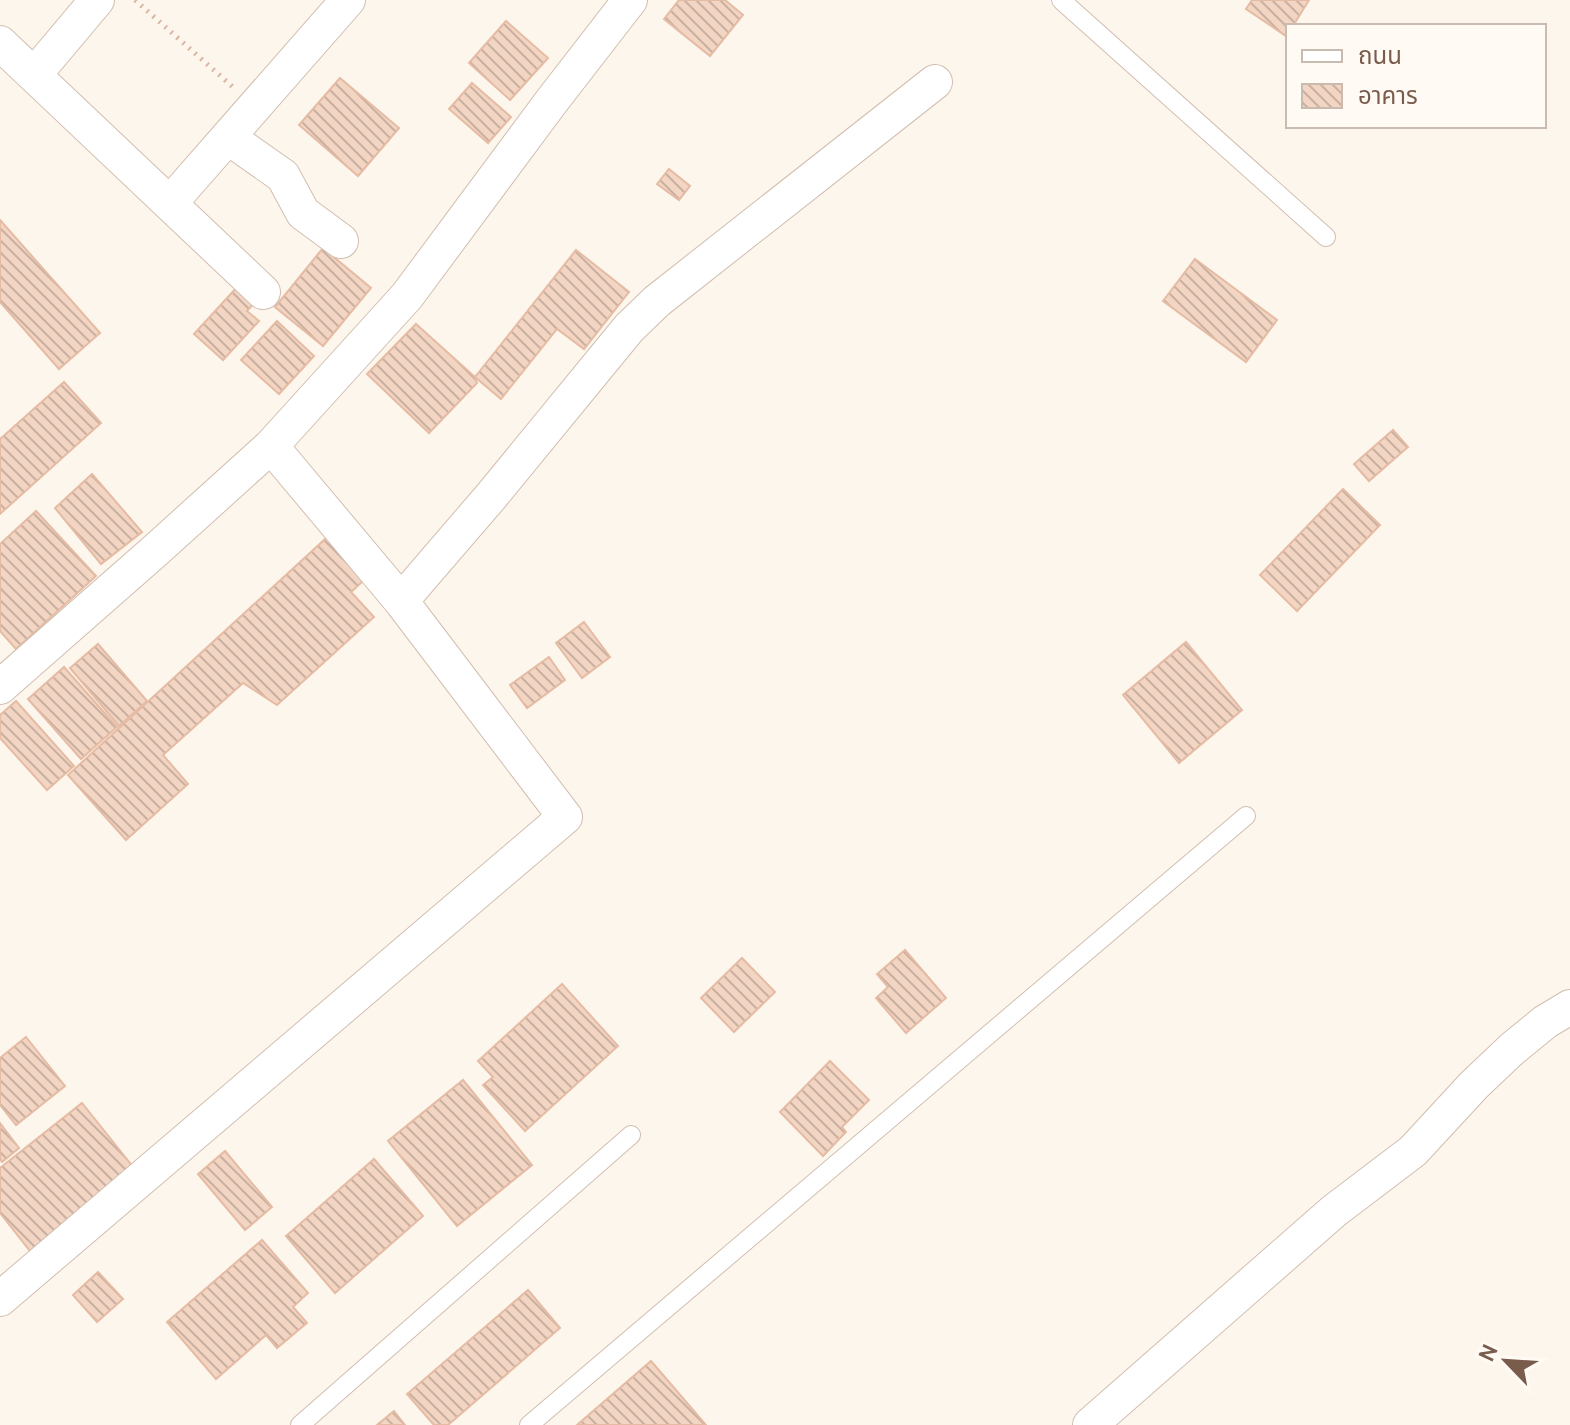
<svg xmlns="http://www.w3.org/2000/svg" width="1570" height="1425" viewBox="0 0 1570 1425" font-family="Cabin,'Noto Sans Thai',sans-serif">
  <style>
    .building { fill: url(#building-back-hatch); stroke: #e6bba3; stroke-width: 2 }
    .lines { fill: none; stroke-linecap: round; stroke-linejoin: round }
    .lane-casing { stroke: #d1beb0; stroke-width: 20 }
    .street-casing { stroke: #d1beb0; stroke-width: 36 }
    .path { stroke: #d9b8a5; stroke-width: 5; stroke-dasharray: 2 6; stroke-linecap: butt }
    .lane { stroke: #fff; stroke-width: 18 }
    .street { stroke: #fff; stroke-width: 34 }
  </style>
  <defs>
    <pattern id="building-back-hatch" width="6" height="6" patternUnits="userSpaceOnUse" patternTransform="scale(2)"><rect width="6" height="6" fill="#f3d5c3"/><path d="M-1 5l2 2M0 0l6 6M5-1l2 2" fill="none" stroke="#cab0a1"/></pattern>
  </defs>
  <rect width="100%" height="100%" fill="#fdf6ec"/>
  <g class="building">
    <polygon points="679,0 725,0 743,15 710,56 664,19"/>
    <polygon points="1252,0 1309,0 1293,26 1288,26 1286,36 1246,9"/>
    <polygon points="506,21 548,58 510,100 469,63"/>
    <polygon points="340,78 399,128 358,176 299,125"/>
    <polygon points="472,83 511,117 488,143 449,109"/>
    <polygon points="669,169 690,186 679,200 657,184"/>
    <polygon points="0,220 100,333 59,369 0,302"/>
    <polygon points="323,248 371,288 323,346 275,307"/>
    <polygon points="576,250 629,292 584,349 557,329 501,399 475,377"/>
    <polygon points="1195,259 1277,320 1246,362 1163,301"/>
    <polygon points="239,285 256,301 247,311 259,321 223,360 194,334"/>
    <polygon points="277,321 314,356 279,394 241,360"/>
    <polygon points="416,324 475,377 477,383 429,433 367,374"/>
    <polygon points="64,382 101,423 0,514 0,439"/>
    <polygon points="1393,430 1408,447 1369,481 1354,464"/>
    <polygon points="92,474 142,532 101,564 55,508"/>
    <polygon points="1343,489 1380,525 1297,611 1260,575"/>
    <polygon points="36,511 96,576 16,649 0,631 0,544"/>
    <polygon points="336,529 374,571 351,592 374,617 277,705 243,683 163,755 188,784 126,840 68,775"/>
    <polygon points="584,622 610,657 582,678 556,643"/>
    <polygon points="1186,642 1242,710 1179,763 1123,695"/>
    <polygon points="98,644 147,701 119,726 70,668"/>
    <polygon points="549,657 565,680 527,708 510,685"/>
    <polygon points="64,667 117,727 81,759 28,699"/>
    <polygon points="16,701 74,766 47,790 0,738 0,715"/>
    <polygon points="905,950 946,998 906,1033 876,998 888,987 877,974"/>
    <polygon points="742,958 775,992 734,1032 701,998"/>
    <polygon points="562,984 618,1046 525,1131 483,1085 493,1077 478,1061"/>
    <polygon points="26,1037 65,1086 16,1125 0,1105 0,1058"/>
    <polygon points="830,1061 869,1100 842,1127 846,1132 823,1156 780,1112"/>
    <polygon points="463,1080 532,1165 457,1226 388,1141"/>
    <polygon points="82,1103 134,1168 30,1251 0,1213 0,1168"/>
    <polygon points="0,1123 19,1148 2,1162 0,1159"/>
    <polygon points="225,1151 272,1207 245,1230 198,1174"/>
    <polygon points="374,1159 423,1216 335,1293 286,1236"/>
    <polygon points="262,1240 308,1293 293,1307 307,1323 277,1348 266,1335 216,1379 167,1322"/>
    <polygon points="98,1272 123,1299 97,1322 73,1295"/>
    <polygon points="528,1290 560,1328 448,1425 434,1425 407,1394"/>
    <polygon points="651,1361 706,1425 577,1425"/>
    <polygon points="394,1411 405,1425 377,1425"/>
  </g>
  <g class="lines">
    <g class="lane-casing">
      <g id="lane">
        <polyline points="1061,0 1326,237"/>
        <polyline points="300,1425 631,1135"/>
        <polyline points="529,1425 1246,816"/>
      </g>
    </g>
    <g class="street-casing">
      <g id="street">
        <polyline points="0,43 263,292"/>
        <polyline points="34,75 97,0"/>
        <polyline points="229,138 283,176 303,213 341,241"/>
        <polyline points="170,203 348,0"/>
        <polyline points="401,601 493,494 629,328 657,301 935,82"/>
        <polyline points="0,687 156,550 271,446 407,296 551,102 630,0"/>
        <polyline points="0,1299 565,817 401,601 271,446"/>
        <polyline points="1090,1425 1334,1211 1413,1151 1474,1085 1512,1049 1545,1022 1570,1007"/>
      </g>
    </g>
    <polyline class="path" points="135,0 234,88"/>
    <use href="#lane" class="lane"/>
    <use href="#street" class="street"/>
  </g>
  <rect x="1286" y="24" width="260" height="104" fill="#fffaf3" stroke="#cabbb1" stroke-width="2"/>
  <rect x="1302" y="50" width="40" height="12" fill="#ffffff" stroke="#cabbb1" stroke-width="2"/>
  <text x="1358" y="64" font-size="24" fill="#7a5c4d">ถนน</text>
  <rect x="1302" y="84" width="40" height="24" fill="url(#building-back-hatch)" stroke="#cabbb1" stroke-width="2"/>
  <text x="1358" y="104" font-size="24" fill="#7a5c4d">อาคาร</text>
  <g transform="translate(1506 1361) rotate(295)" stroke="#fffaf3" stroke-width="6" paint-order="stroke">
  <path d="M0-6L14 30L0 20L-14 30Z" fill="#7a5c4d"/>
  <text y="-12" font-size="22" font-weight="bold" text-anchor="middle" fill="#7a5c4d">N</text>
  </g>
</svg>
